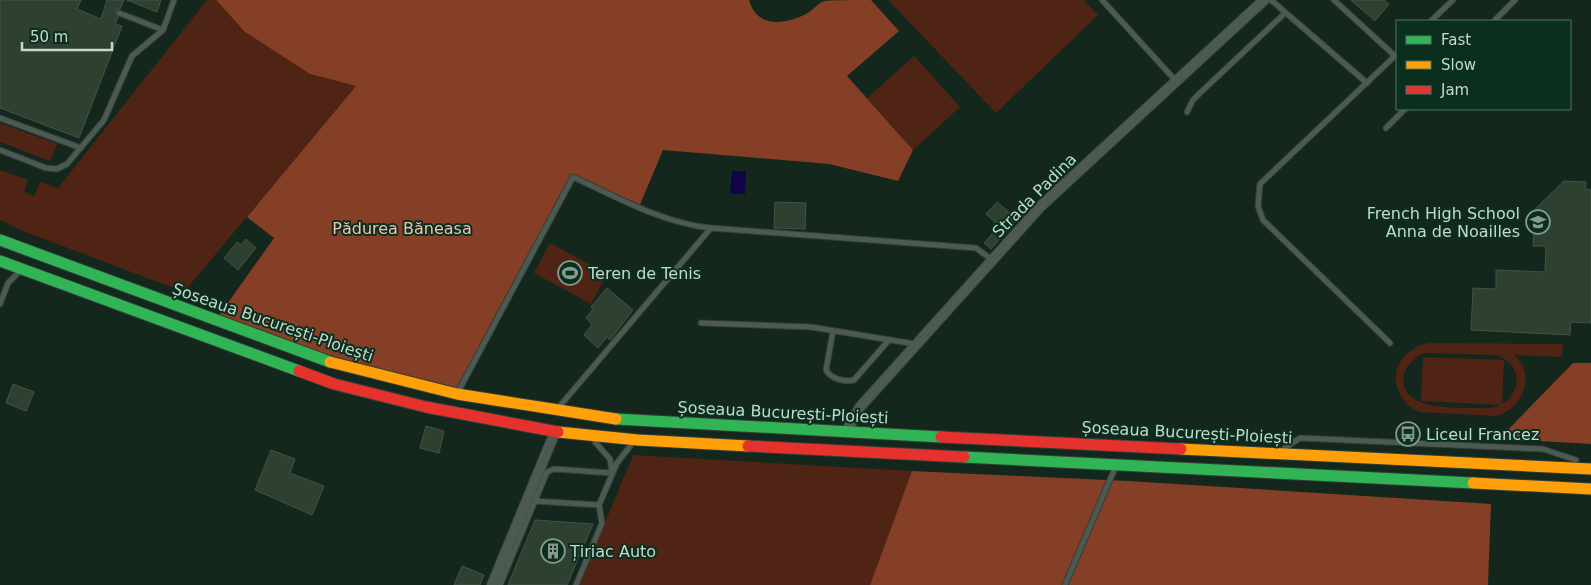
<svg xmlns="http://www.w3.org/2000/svg" width="1591" height="585" viewBox="0 0 1591 585" font-family="'DejaVu Sans',sans-serif">
  <style>
    .green { fill: #4f2414; fill-rule: evenodd }
    .forest { fill: #853f26 }
    .water { fill: #110446 }
    .building { fill: #2e4030; stroke: #455248 }
    .lines { fill: none; stroke-linecap: round; stroke-linejoin: round }
    .lane-casing { stroke: #313f38; stroke-width: 7 }
    .street-casing { stroke: #313f38; stroke-width: 12 }
    .fast-casing { stroke: #313f38; stroke-width: 13 }
    .slow-casing { stroke: #313f38; stroke-width: 13 }
    .jam-casing { stroke: #313f38; stroke-width: 13 }
    .lane { stroke: #4c5a52; stroke-width: 5 }
    .street { stroke: #4c5a52; stroke-width: 10 }
    .fast { stroke: #30b455; stroke-width: 11 }
    .slow { stroke: #ff9f0a; stroke-width: 11 }
    .jam { stroke: #e5322d; stroke-width: 11 }
    .labels { text-anchor: middle; stroke-width: 4; stroke-linejoin: round; paint-order: stroke }
    .street-label { font-size: 16px; fill: #c5d8cc; stroke: #0b2f1e }
    .poi-label { font-size: 16px; fill: #c5d8cc; stroke: #0b2f1e; text-anchor: start }
    .park-label { font-size: 16px; fill: #f3c2b2; stroke: #0b2f1e }
  </style>
  <rect width="100%" height="100%" fill="#13271d"/>
  <g class="green">
    <polygon points="207,0 216,0 245,32 310,74 356,86 184,292 23,231 0,220 0,170 28,180 24,192 34,196 40,182 58,188"/>
    <polygon points="888,0 1084,0 1098,15 996,113"/>
    <polygon points="914,56 960,107 913,150 867,98"/>
    <polygon points="0,123 57,144 50,161 0,142"/>
    <polygon points="550,243 607,274 591,304 534,273"/>
    <path d="M1429 343 1563 344 1562 357 1514 355C1518 359 1522 363 1524 369 1531 389 1515 412 1496 416L1419 412C1383 394 1391 350 1429 343ZM1425 353 1496 355C1527 365 1521 402 1491 408 1467 407 1396 415 1404 374 1407 364 1416 356 1425 353Z"/>
    <polygon points="1423,357 1504,360 1502,405 1421,401"/>
    <polygon points="633,455 912,471 870,585 579,585"/>
  </g>
  <g class="forest">
    <path d="M216 0H749C757 28 784 25 806 14 812 11 818 3 824 1 833 0 860 0 871 0L899 31 847 76 913 150 898 181 829 164 663 150 639 207 573 177 457 394 215 321 274 238 247 217 356 86 310 74 245 32Z"/>
    <polygon points="1573,363 1591,363 1591,444 1499,439"/>
    <polygon points="912,471 1128,481 1491,504 1488,585 870,585"/>
  </g>
  <polygon class="water" points="732,171 746,171 745,194 730,193"/>
  <g class="building">
    <polygon points="0,0 81,0 77,9 101,19 107,0 124,0 120,9 117,9 115,13 118,17 115,24 122,26 79,138 0,108"/>
    <polygon points="127,0 161,0 157,12"/>
    <polygon points="1351,0 1384,0 1389,4 1375,21"/>
    <polygon points="1564,181 1586,182 1585,189 1591,190 1591,323 1571,322 1570,335 1471,330 1473,288 1496,289 1496,270 1545,272 1546,246 1533,246 1535,209"/>
    <polygon points="775,202 806,203 805,229 774,228"/>
    <polygon points="997,202 1017,219 991,249 984,243 999,226 986,214"/>
    <polygon points="246,239 256,248 238,270 224,258 237,242 241,245"/>
    <polygon points="607,288 633,310 610,340 607,337 598,348 584,335 592,325 586,318 593,309 591,307"/>
    <polygon points="13,384 34,392 26,411 6,403"/>
    <polygon points="426,426 444,431 439,453 420,448"/>
    <polygon points="271,450 295,459 290,473 324,486 312,515 255,490"/>
    <polygon points="535,520 593,524 567,585 508,585"/>
    <polygon points="462,566 484,575 480,585 454,585"/>
  </g>
  <g class="lines">
    <g class="lane-casing">
      <g id="lane">
        <polyline points="1102,0 1176,81"/>
        <polyline points="1271,0 1367,83"/>
        <polyline points="1334,0 1395,56"/>
        <polyline points="119,13 163,30"/>
        <polyline points="1431,21 1453,0"/>
        <polyline points="1494,21 1515,0"/>
        <polyline points="1187,112 1193,100 1200,93 1285,13"/>
        <polyline points="0,118 81,148"/>
        <polyline points="1386,128 1405,109"/>
        <polyline points="0,150 46,168 57,169 67,164 104,120 132,56 163,30 174,0"/>
        <polyline points="0,304 8,283 18,273"/>
        <polyline points="701,323 811,327 915,344"/>
        <path d="M833 331 826 370C831 379 844 382 854 380L889 340"/>
        <polyline points="1390,343 1263,220 1258,206 1260,184 1397,54"/>
        <path d="M459 390 573 177C617 197 662 223 711 228"/>
        <polyline points="559,407 711,228 976,248 991,259"/>
        <polyline points="595,442 610,459 612,472"/>
        <polyline points="1285,448 1300,438 1543,449 1576,460"/>
        <polyline points="534,501 599,505 617,463 631,445"/>
        <polyline points="500,585 547,472 554,469 612,473"/>
        <polyline points="576,585 602,523 599,505"/>
        <polyline points="1065,585 1115,468"/>
      </g>
    </g>
    <g class="street-casing">
      <g id="street">
        <polyline points="846,432 860,407 1041,206 1264,0"/>
        <polyline points="492,585 555,432"/>
      </g>
    </g>
    <g class="fast-casing">
      <g id="fast">
        <polyline points="0,240 330,362"/>
        <polyline points="0,261 299,371"/>
        <polyline points="616,419 941,437"/>
        <polyline points="964,457 1473,483"/>
      </g>
    </g>
    <g class="slow-casing">
      <g id="slow">
        <polyline points="330,362 457,394 616,419"/>
        <polyline points="558,432 638,440 748,446"/>
        <polyline points="1181,449 1591,469"/>
        <polyline points="1473,483 1591,489"/>
      </g>
    </g>
    <g class="jam-casing">
      <g id="jam">
        <polyline points="299,371 334,384 426,407 558,432"/>
        <polyline points="941,437 1181,449"/>
        <polyline points="748,446 964,457"/>
      </g>
    </g>
    <use href="#lane" class="lane"/>
    <use href="#street" class="street"/>
    <use href="#fast" class="fast"/>
    <use href="#slow" class="slow"/>
    <use href="#jam" class="jam"/>
  </g>
  <defs>
    <g id="school-ring" transform="scale(1.25)"><circle r="9.5" fill="#0b2f1e" stroke="#879a8f" stroke-width="1.5"/><path d="M0-5L7-2L0 1L-7-2ZM-4 1L0 2.5L4 1V4Q0 6-4 4Z" fill="#879a8f"/></g>
    <g id="stadium-ring" transform="scale(1.25)"><circle r="9.5" fill="#0b2f1e" stroke="#879a8f" stroke-width="1.5"/><path d="M0-5a6.5 5 0 1 0 0 10a6.5 5 0 1 0 0-10ZM-3.5-1.8h7v3.6h-7Z" fill="#879a8f"/></g>
    <g id="bus-ring" transform="scale(1.25)"><circle r="9.5" fill="#0b2f1e" stroke="#879a8f" stroke-width="1.5"/><path d="M-5-6H5V4H4V6H2V4H-2V6H-4V4H-5ZM-3.5-4V0h7V-4ZM-3.5 1.2v1.5H-2V1.2ZM2 1.2v1.5H3.5V1.2Z" fill="#879a8f"/></g>
    <g id="building-ring" transform="scale(1.25)"><circle r="9.5" fill="#0b2f1e" stroke="#879a8f" stroke-width="1.5"/><path d="M-4-6H4V6H1V3H-1V6H-4ZM-2.5-4.3h1.7v1.8h-1.7ZM.8-4.3h1.7v1.8H.8ZM-2.5-1h1.7V.8h-1.7ZM.8-1h1.7V.8H.8Z" fill="#879a8f"/></g>
  </defs>
  <g fill-rule="evenodd">
    <use href="#school-ring" x="1538" y="222"/>
    <use href="#stadium-ring" x="570" y="273"/>
    <use href="#bus-ring" x="1408" y="434"/>
    <use href="#building-ring" x="553" y="551"/>
  </g>
  <g class="labels">
    <g class="street-label">
      <text transform="translate(1034 195) rotate(-45)" y="6">Strada Padina</text>
      <text transform="translate(273 322) rotate(19)" y="6">Șoseaua București-Ploiești</text>
      <text transform="translate(783 412) rotate(3)" y="6">Șoseaua București-Ploiești</text>
      <text transform="translate(1187 432) rotate(3)" y="6">Șoseaua București-Ploiești</text>
    </g>
    <g class="poi-label">
      <text x="1520" y="219" text-anchor="end">French High School<tspan x="1520" dy="18">Anna de Noailles</tspan></text>
      <text x="588" y="279">Teren de Tenis</text>
      <text x="1426" y="440">Liceul Francez</text>
      <text x="570" y="557">Țiriac Auto</text>
    </g>
    <g class="park-label">
      <text x="402" y="234">Pădurea Băneasa</text>
    </g>
  </g>
  <rect x="1396" y="20" width="175" height="90" fill="#0b2f1e" stroke="#557364"/>
  <rect x="1406" y="36" width="25" height="8" fill="#30b455" stroke="#557364"/>
  <text x="1441" y="45" font-size="15" fill="#c5d8cc">Fast</text>
  <rect x="1406" y="61" width="25" height="8" fill="#ff9f0a" stroke="#557364"/>
  <text x="1441" y="70" font-size="15" fill="#c5d8cc">Slow</text>
  <rect x="1406" y="86" width="25" height="8" fill="#e5322d" stroke="#557364"/>
  <text x="1441" y="95" font-size="15" fill="#c5d8cc">Jam</text>
  <path d="M22 42v8h90v-8" fill="none" stroke="#c5d8cc" stroke-width="2.5"/>
  <text x="30" y="42" font-size="15" fill="#c5d8cc" stroke="#0b2f1e" stroke-width="4" paint-order="stroke">50 m</text>
</svg>
